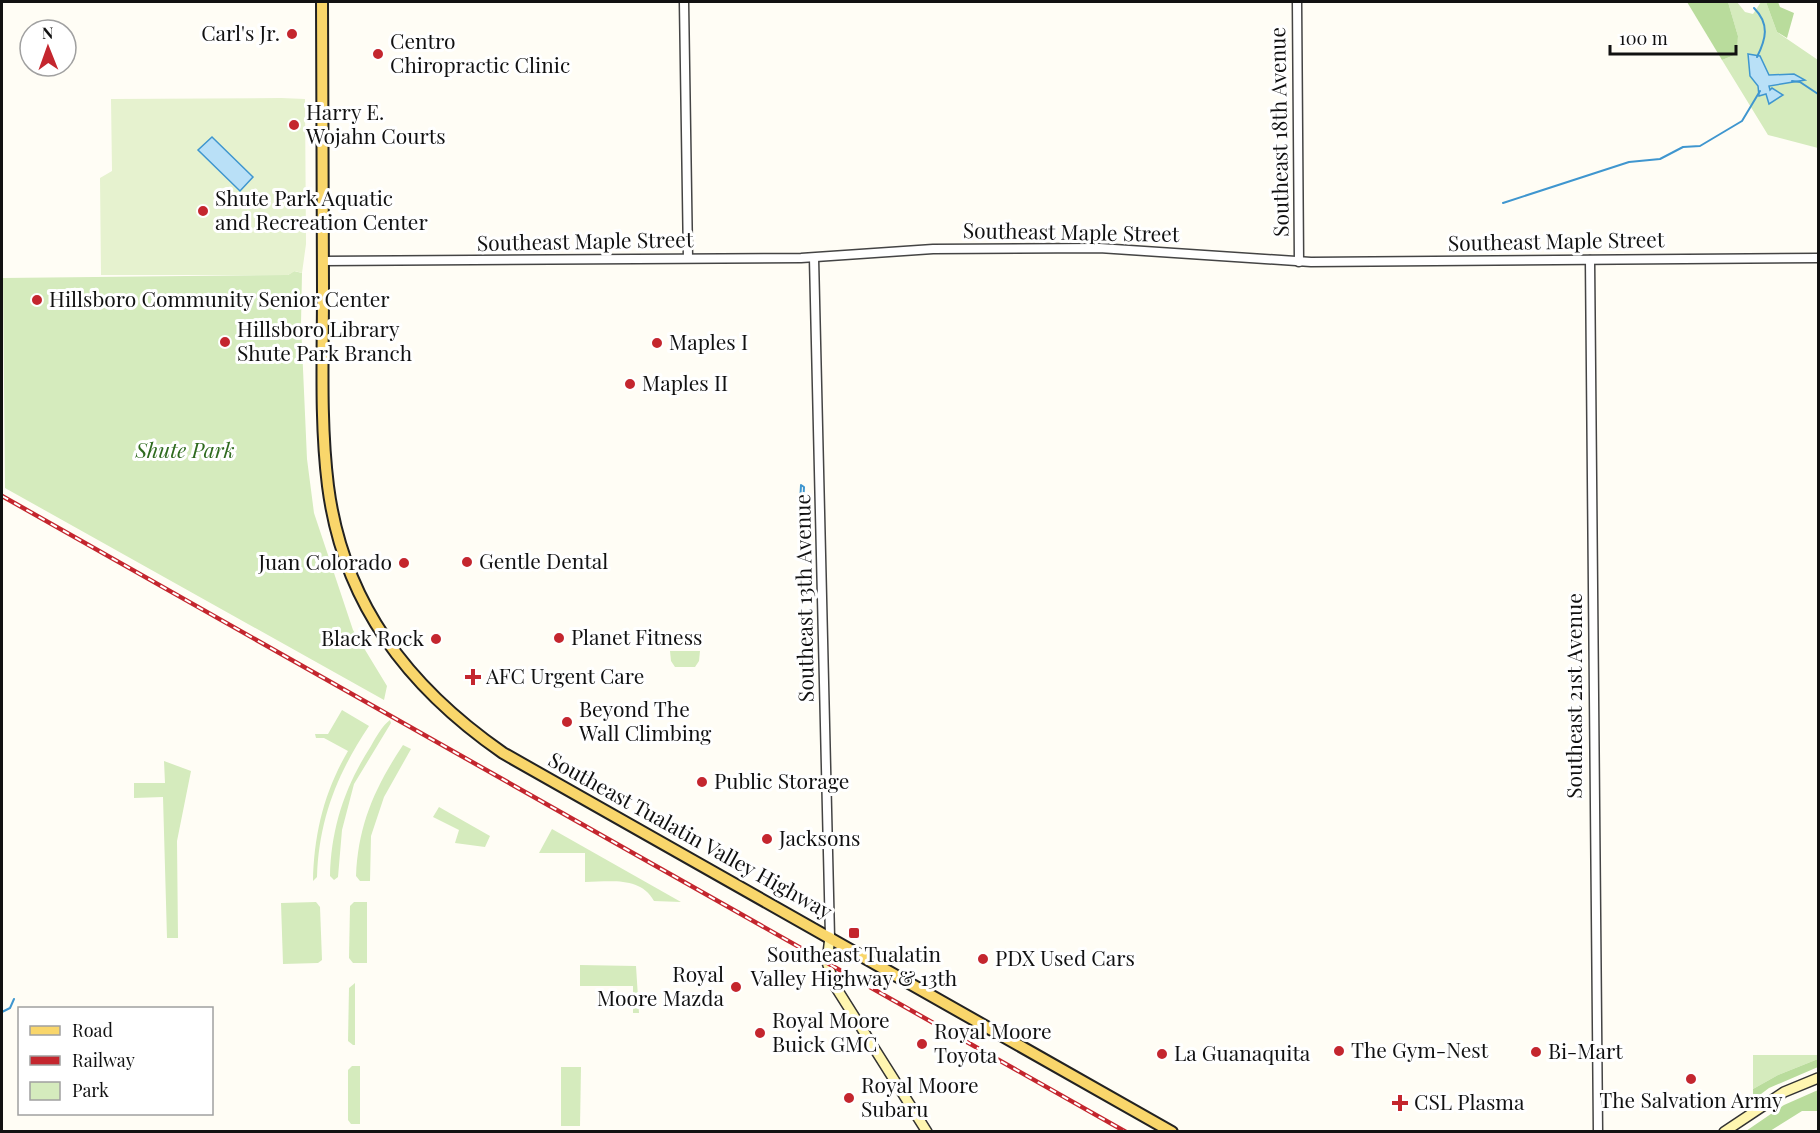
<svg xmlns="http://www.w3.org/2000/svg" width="1820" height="1133" viewBox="0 0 1820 1133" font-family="'Playfair Display',serif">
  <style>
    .green { fill: #d5ebbd; fill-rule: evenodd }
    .forest { fill: #b9dc9c }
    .pitch { fill: #e6f2cf }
    .water { fill: #b9e0f7; stroke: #3f96cf; stroke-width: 1.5 }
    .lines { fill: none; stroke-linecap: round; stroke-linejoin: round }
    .stream { stroke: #3f96cf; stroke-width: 2 }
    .tertiary-casing { stroke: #444; stroke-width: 11 }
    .secondary-casing { stroke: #333; stroke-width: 12 }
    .primary-casing { stroke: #222; stroke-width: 14 }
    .tertiary { stroke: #fff; stroke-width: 8 }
    .secondary { stroke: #fff6b0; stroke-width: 9 }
    .primary { stroke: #f9d66b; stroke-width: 10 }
    .rail-casing { stroke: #c4262e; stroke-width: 4.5 }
    .rail { stroke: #fff; stroke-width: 2; stroke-dasharray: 7; stroke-linecap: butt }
    .poi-dot { fill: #c4262e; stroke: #fff; stroke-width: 2 }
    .labels { text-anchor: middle; stroke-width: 6; stroke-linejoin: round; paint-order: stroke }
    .poi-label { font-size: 21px; fill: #111; stroke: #fff; text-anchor: start }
    .street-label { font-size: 21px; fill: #111; stroke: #fff }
    .park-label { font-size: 21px; font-style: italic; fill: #2f6b1f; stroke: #fff }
  </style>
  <rect width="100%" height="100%" fill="#fffdf5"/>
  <g class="green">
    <path d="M1728 2H1737L1745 12 1753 14 1761 2H1766L1777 32 1818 60V148L1768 135 1722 60 1737 54 1738 36ZM1751 67 1768 75 1793 74 1780 83 1769 86 1770 91 1760 95 1758 86 1750 76Z"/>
    <polygon points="294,271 302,273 301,324 307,459 314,513 353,630 387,686 384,700 5,488 3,278 288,275"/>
    <polygon points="670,651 700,651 699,661 695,667 675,667 671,661"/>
    <path d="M342 710 369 726C337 774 319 819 317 877L313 881C314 834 324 792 348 751L324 738H316L315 734H328Z"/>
    <path d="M390 720 391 723 354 784 342 830 338 877 334 880 330 876C331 828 345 786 371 746 376 737 382 726 390 720Z"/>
    <path d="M403 745 411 749 384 797 371 836 370 881H360L356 876C358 825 375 787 403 745Z"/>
    <polygon points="164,761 191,771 177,841 178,938 167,938 163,797 134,798 134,783 165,783"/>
    <polygon points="439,807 490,836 485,847 455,843 459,830 433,817"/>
    <path d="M552 829 681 902 654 901C640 876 610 882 585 882V853H539Z"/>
    <polygon points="316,902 320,907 322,960 318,963 283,964 281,903"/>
    <polygon points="354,902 367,902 367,963 353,963 349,958 350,906"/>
    <polygon points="580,965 636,966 639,1013 633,1013 633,986 580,986"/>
    <polygon points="355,983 355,1045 353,1045 348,1041 349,988"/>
    <polygon points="1753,1055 1818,1055 1818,1059 1778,1075 1753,1089"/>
    <polygon points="352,1066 360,1066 360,1124 351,1124 348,1120 348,1070"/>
    <polygon points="561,1067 581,1067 580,1126 561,1126"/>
  </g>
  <g class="forest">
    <polygon points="1687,2 1728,2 1738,36 1737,54 1722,60"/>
    <polygon points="1766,2 1778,2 1780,7 1794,13 1787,38 1777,32"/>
    <polygon points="1818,1059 1818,1067 1769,1088 1753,1100 1753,1089 1778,1075"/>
    <polygon points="1818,1090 1818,1111 1802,1111 1770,1131 1746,1131 1784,1105"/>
  </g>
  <polygon class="pitch" points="281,98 305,99 306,244 302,273 295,271 288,275 101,275 100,178 112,171 111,99"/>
  <g class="water">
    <polygon points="1748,54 1760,56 1769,75 1794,74 1805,80 1769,86 1770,90 1772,88 1783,95 1769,104 1766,94 1759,96 1758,86 1750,76"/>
    <polygon points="212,137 253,177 240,191 198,150"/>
  </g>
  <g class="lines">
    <g class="stream">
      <path d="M1754 8C1770 24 1766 39 1757 57"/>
      <polyline points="1792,81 1800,82 1818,94"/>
      <polyline points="1503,203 1629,162 1660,159 1683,147 1700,146 1742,121 1760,91"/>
      <polyline points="800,504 801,485 804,487 803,505"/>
      <polyline points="2,1012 10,1008 14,999"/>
    </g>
    <g class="tertiary-casing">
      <g id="tertiary">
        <polyline points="684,2 688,258"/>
        <polyline points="1297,2 1299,262"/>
        <polyline points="814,258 830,937"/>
        <polyline points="1590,260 1598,1132"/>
        <polyline points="323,261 801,258 933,249 1099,248 1311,262 1818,258"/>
      </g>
    </g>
    <g class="secondary-casing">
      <g id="secondary">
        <polyline points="830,937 827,962 835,986 927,1132"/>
        <polyline points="1724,1132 1784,1092 1818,1078"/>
      </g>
    </g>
    <g class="primary-casing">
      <path id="primary" d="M322 2C322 98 323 195 323 291 323 355 320 422 328 486 343 603 408 687 503 753L1172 1132"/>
    </g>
    <use href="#tertiary" class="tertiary"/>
    <use href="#secondary" class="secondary"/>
    <use href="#primary" class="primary"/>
    <g class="rail-casing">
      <polyline id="rail" points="2,496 1126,1132"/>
    </g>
    <use href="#rail" class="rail"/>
  </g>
  <g class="poi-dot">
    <circle cx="292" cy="34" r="6"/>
    <circle cx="378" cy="54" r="6"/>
    <circle cx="294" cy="125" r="6"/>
    <circle cx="203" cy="211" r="6"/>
    <circle cx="37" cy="300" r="6"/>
    <circle cx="225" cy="342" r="6"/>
    <circle cx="657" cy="343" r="6"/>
    <circle cx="630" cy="384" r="6"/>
    <circle cx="467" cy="562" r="6"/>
    <circle cx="404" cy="563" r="6"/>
    <circle cx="559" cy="638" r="6"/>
    <circle cx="436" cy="639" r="6"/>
    <path d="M470 668h6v6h6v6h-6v6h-6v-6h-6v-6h6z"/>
    <circle cx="567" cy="722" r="6"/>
    <circle cx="702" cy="782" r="6"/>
    <circle cx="767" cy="839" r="6"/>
    <rect x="848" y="927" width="12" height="12" rx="3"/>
    <circle cx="983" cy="959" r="6"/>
    <circle cx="736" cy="987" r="6"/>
    <circle cx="760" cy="1033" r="6"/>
    <circle cx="922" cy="1044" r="6"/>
    <circle cx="1339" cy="1051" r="6"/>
    <circle cx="1536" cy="1052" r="6"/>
    <circle cx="1162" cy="1054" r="6"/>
    <circle cx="1691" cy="1079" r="6"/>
    <circle cx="849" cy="1098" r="6"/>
    <path d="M1397 1094h6v6h6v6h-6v6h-6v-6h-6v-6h6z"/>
  </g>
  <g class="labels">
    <g class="poi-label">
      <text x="280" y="41" text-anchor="end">Carl's Jr.</text>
      <text x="390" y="49">Centro<tspan x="390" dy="24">Chiropractic Clinic</tspan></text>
      <text x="306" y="120">Harry E.<tspan x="306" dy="24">Wojahn Courts</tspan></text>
      <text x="215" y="206">Shute Park Aquatic<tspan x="215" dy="24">and Recreation Center</tspan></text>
      <text x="49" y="307">Hillsboro Community Senior Center</text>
      <text x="237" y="337">Hillsboro Library<tspan x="237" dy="24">Shute Park Branch</tspan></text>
      <text x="669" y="350">Maples I</text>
      <text x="642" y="391">Maples II</text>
      <text x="479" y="569">Gentle Dental</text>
      <text x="392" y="570" text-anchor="end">Juan Colorado</text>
      <text x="571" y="645">Planet Fitness</text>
      <text x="424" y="646" text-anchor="end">Black Rock</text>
      <text x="486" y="684">AFC Urgent Care</text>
      <text x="579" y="717">Beyond The<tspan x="579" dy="24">Wall Climbing</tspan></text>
      <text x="714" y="789">Public Storage</text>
      <text x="779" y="846">Jacksons</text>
      <text x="854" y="962" text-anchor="middle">Southeast Tualatin<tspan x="854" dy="24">Valley Highway &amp; 13th</tspan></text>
      <text x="995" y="966">PDX Used Cars</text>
      <text x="724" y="982" text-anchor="end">Royal<tspan x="724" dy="24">Moore Mazda</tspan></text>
      <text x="772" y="1028">Royal Moore<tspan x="772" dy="24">Buick GMC</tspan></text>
      <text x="934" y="1039">Royal Moore<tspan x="934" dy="24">Toyota</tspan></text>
      <text x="1351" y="1058">The Gym-Nest</text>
      <text x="1548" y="1059">Bi-Mart</text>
      <text x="1174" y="1061">La Guanaquita</text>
      <text x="861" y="1093">Royal Moore<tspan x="861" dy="24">Subaru</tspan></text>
      <text x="1691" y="1108" text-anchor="middle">The Salvation Army</text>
      <text x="1414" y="1110">CSL Plasma</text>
    </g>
    <g class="street-label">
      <text transform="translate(1280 132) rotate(-91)" y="7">Southeast 18th Avenue</text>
      <text transform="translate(1071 233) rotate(1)" y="7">Southeast Maple Street</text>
      <text transform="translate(585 242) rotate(-1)" y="7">Southeast Maple Street</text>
      <text transform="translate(1556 242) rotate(-1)" y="7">Southeast Maple Street</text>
      <text transform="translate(805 598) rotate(-91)" y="7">Southeast 13th Avenue</text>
      <text transform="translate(1575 696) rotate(-90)" y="7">Southeast 21st Avenue</text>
      <text transform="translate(690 836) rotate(29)" y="7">Southeast Tualatin Valley Highway</text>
    </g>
    <g class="park-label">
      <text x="185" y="458">Shute Park</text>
    </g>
  </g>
  <rect width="1820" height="1133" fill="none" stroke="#111111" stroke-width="6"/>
  <rect x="18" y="1007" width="195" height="108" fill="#ffffff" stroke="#a0a0a0" stroke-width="1.5"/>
  <rect x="30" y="1026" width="30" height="9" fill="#f9d66b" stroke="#a0a0a0" stroke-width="1.5"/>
  <text x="72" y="1037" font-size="18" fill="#111111">Road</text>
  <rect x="30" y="1056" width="30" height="9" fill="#c4262e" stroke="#a0a0a0" stroke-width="1.5"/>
  <text x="72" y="1067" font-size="18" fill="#111111">Railway</text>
  <rect x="30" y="1082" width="30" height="18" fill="#d5ebbd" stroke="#a0a0a0" stroke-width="1.5"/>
  <text x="72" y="1097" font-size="18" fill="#111111">Park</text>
  <g transform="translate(48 48) rotate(359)"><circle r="28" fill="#ffffff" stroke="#a0a0a0" stroke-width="1.5"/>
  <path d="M0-4.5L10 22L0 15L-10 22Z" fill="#c4262e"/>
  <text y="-9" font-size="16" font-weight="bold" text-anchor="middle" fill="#111111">N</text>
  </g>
  <path d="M1610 45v9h126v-9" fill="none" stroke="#111111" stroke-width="3"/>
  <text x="1619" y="45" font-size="18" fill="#111111" stroke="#ffffff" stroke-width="4.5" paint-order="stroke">100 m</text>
</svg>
